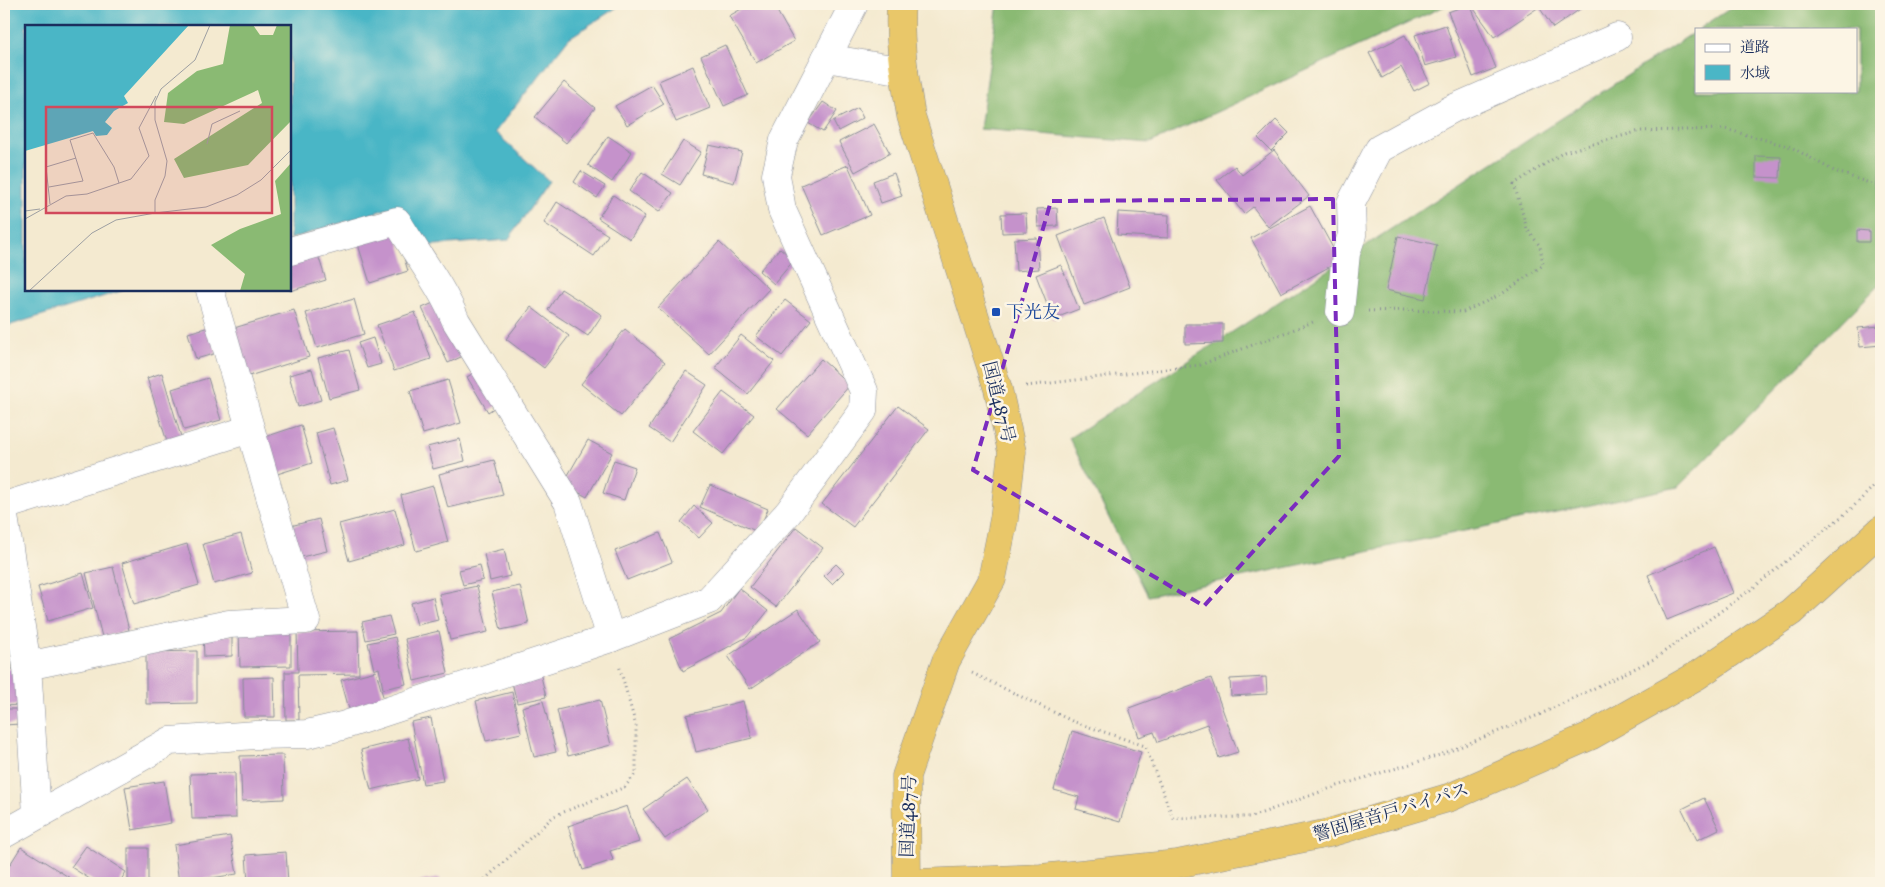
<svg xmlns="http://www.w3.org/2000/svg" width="1885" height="887" viewBox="0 0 1885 887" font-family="'IM FELL Great Primer','Noto Serif JP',serif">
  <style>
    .forest { fill: #8aba73; stroke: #527468 }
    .water { fill: #4ab6c6; stroke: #327292 }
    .building { fill: #c592cb }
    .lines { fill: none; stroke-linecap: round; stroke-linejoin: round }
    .street-casing { stroke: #888c97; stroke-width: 29 }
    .highway-casing { stroke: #888c97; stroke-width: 29 }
    .path { stroke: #888c97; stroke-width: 3; stroke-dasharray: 1 4; stroke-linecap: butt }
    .street { stroke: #fff; stroke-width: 28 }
    .highway { stroke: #e9c769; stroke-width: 28 }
    .marked { fill: none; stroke: #7b2cbf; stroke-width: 4; stroke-dasharray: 10 6; stroke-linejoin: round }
    .transit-dot { fill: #1a4fb4; stroke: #fcf5e5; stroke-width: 2 }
    .labels { text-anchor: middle; stroke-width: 5; stroke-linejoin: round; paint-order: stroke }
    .transit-label { font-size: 18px; fill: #164399; stroke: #fcf5e5; text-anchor: start }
    .street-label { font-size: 18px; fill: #1b2f5e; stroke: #fcf5e5 }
    .inset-road { fill: none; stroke: #9d9fa2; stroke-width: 1 }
    .view { fill: #d1495b; fill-opacity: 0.15; stroke: #d1495b; stroke-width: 2.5 }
    .inset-edge { fill: none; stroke: #1b2f5e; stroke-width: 2.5 }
  </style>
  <rect width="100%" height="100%" fill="#fcf5e5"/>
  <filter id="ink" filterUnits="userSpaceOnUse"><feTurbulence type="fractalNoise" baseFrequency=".02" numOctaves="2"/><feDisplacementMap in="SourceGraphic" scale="10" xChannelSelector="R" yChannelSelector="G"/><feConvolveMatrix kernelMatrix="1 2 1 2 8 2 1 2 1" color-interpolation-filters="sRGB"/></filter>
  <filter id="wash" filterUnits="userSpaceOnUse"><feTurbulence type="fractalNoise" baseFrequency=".0096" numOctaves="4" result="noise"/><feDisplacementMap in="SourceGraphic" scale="20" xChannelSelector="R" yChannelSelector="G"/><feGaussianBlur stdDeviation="1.12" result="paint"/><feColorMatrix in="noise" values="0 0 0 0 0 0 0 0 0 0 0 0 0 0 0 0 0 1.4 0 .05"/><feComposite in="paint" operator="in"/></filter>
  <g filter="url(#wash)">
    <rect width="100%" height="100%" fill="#f4ead0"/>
    <g class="forest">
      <polygon points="998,4 1449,4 1150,143 980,129"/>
      <polygon points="1737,4 1881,4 1881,283 1678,487 1148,596 1069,438 1696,31 1696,91 1856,91 1856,29 1699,29"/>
    </g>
    <polygon class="water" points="4,4 622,4 569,38 495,132 549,181 508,240 420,246 396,206 290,239 290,26 26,26 26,290 124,290 4,327"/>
    <g id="blocks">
      <g class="building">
        <polygon points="750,4 773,4 794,41 756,63 729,16"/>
        <polygon points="1470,4 1496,68 1473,77 1448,12"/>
        <polygon points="1475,4 1581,4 1583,7 1553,28 1539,7 1494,37 1472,6"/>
        <polygon points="1446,25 1456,57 1425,66 1415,35"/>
        <polygon points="1405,35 1430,83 1414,91 1401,67 1382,78 1369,53"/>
        <polygon points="725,45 748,95 724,106 701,56"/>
        <polygon points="693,66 710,108 676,122 659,81"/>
        <polygon points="564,82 595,108 566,143 535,117"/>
        <polygon points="652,85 664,104 627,125 615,106"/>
        <polygon points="823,102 837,111 823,132 808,123"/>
        <polygon points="858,108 863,118 838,131 833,121"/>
        <polygon points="1276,120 1289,133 1271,151 1258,138"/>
        <polygon points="874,124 890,153 855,172 839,142"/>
        <polygon points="608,136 632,152 612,182 588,165"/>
        <polygon points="683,141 701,152 680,185 662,174"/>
        <polygon points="709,145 742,152 734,183 701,174"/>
        <polygon points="1274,150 1309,196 1268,227 1253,207 1244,214 1217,180 1235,166 1242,175"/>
        <polygon points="1756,156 1781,157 1780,178 1756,177"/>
        <polygon points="848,165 870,215 823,235 801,185"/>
        <polygon points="581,171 605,186 597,198 574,182"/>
        <polygon points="642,172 673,193 659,212 629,191"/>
        <polygon points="894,173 902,196 881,203 873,181"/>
        <polygon points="613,195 645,216 630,239 598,218"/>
        <polygon points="557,202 608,235 594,256 544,223"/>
        <polygon points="1310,206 1340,261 1281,293 1251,238"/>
        <polygon points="1057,208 1058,226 1038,227 1037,209"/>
        <polygon points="1118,212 1169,215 1168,238 1117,235"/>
        <polygon points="1026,213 1027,232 1002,233 1001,214"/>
        <polygon points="1104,218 1130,287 1084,305 1058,236"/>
        <polygon points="395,229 408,271 370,283 357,241"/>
        <polygon points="1857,230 1869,231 1869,242 1857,242"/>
        <polygon points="1398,236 1437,245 1425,299 1386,290"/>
        <polygon points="1037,238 1039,269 1016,271 1014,239"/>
        <polygon points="719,242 769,289 709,354 658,308"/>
        <polygon points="780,248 794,260 774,284 759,271"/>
        <polygon points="317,252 326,280 290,291 290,259"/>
        <polygon points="1061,265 1079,309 1053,319 1036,275"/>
        <polygon points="561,289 602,315 588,336 548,310"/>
        <polygon points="354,299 364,334 317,348 306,313"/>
        <polygon points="785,300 811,320 782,356 756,336"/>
        <polygon points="438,301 463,356 448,363 422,308"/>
        <polygon points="531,307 569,336 544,368 506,339"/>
        <polygon points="294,310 309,357 249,376 234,328"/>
        <polygon points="415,312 431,359 394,371 377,325"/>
        <polygon points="1185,324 1223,324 1223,343 1185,344"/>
        <polygon points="1880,326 1881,345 1860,347 1858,328"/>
        <polygon points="209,327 217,353 196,359 188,333"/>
        <polygon points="625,329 665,362 621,416 581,384"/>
        <polygon points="741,335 774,361 748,394 715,368"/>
        <polygon points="373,338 381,364 367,368 358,343"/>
        <polygon points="349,350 360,390 329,398 318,358"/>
        <polygon points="821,359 850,385 807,434 777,409"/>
        <polygon points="312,369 321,400 298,407 289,375"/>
        <polygon points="480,369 501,403 488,412 467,377"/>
        <polygon points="686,371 707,385 670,442 649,428"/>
        <polygon points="162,373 182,440 168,445 147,378"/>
        <polygon points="208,378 221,420 184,430 172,389"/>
        <polygon points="448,380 461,423 423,434 410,391"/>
        <polygon points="723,392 754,415 723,454 693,431"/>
        <polygon points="898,406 929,429 853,527 822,504"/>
        <polygon points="301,425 312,463 274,475 262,438"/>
        <polygon points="333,428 348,480 330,485 316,433"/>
        <polygon points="460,439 465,461 433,469 427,447"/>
        <polygon points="588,440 612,453 587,497 563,484"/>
        <polygon points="494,460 503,495 448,508 439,474"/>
        <polygon points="614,460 635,467 624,500 603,493"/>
        <polygon points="710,485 768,509 758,532 700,507"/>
        <polygon points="433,486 448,542 416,551 401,495"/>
        <polygon points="694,506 713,523 699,538 681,522"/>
        <polygon points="395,509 405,545 349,561 339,524"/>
        <polygon points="319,519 327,551 297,558 290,526"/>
        <polygon points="796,527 823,548 776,607 750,587"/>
        <polygon points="660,533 672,562 627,580 615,551"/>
        <polygon points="241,534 252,573 214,584 203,544"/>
        <polygon points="187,544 199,585 134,604 122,563"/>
        <polygon points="1714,547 1733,593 1667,620 1648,575"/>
        <polygon points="504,549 510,576 490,581 484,554"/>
        <polygon points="836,564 844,572 832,584 824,576"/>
        <polygon points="480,565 483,580 463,585 459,570"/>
        <polygon points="113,567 129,630 102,637 86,573"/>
        <polygon points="83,573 93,608 48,621 38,587"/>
        <polygon points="477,586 488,632 450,640 439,594"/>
        <polygon points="520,586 529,624 501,630 492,592"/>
        <polygon points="739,588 768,611 747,637 683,671 669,639 721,613"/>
        <polygon points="433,597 438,620 417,625 411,603"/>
        <polygon points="798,609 820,642 750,689 728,656"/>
        <polygon points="389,616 394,634 366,640 362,622"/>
        <polygon points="291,629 291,666 240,667 239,630"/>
        <polygon points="358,631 359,674 298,675 299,720 286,720 285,672 298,672 297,632"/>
        <polygon points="439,631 448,673 414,681 405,639"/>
        <polygon points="232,635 232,656 204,657 203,636"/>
        <polygon points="395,637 406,684 383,689 379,668 374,670 368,643"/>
        <polygon points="197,651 197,703 146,704 146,652"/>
        <polygon points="4,669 18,669 19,705 4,706"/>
        <polygon points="376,671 384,700 349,709 341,680"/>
        <polygon points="540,672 546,697 517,703 511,678"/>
        <polygon points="274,677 275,717 244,717 243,678"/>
        <polygon points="1266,677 1267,694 1231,696 1230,679"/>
        <polygon points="1211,678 1238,752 1219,758 1207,724 1158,742 1154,732 1139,737 1129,708"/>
        <polygon points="512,692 521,733 486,741 476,701"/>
        <polygon points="600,700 611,745 568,756 557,710"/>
        <polygon points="543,701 556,752 534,757 522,707"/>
        <polygon points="743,701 752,738 696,752 687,715"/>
        <polygon points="4,709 20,709 20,724 4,725"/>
        <polygon points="431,718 443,781 423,784 411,722"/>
        <polygon points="1072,731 1141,752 1120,822 1076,809 1079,797 1054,790"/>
        <polygon points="408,738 418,779 371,790 361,750"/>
        <polygon points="283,755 284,799 242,801 240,756"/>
        <polygon points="235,773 236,818 192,819 190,774"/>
        <polygon points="687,779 708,809 665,839 643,809"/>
        <polygon points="164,781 171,823 132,830 125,787"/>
        <polygon points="1704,798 1719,829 1697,840 1682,809"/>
        <polygon points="627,806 639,842 610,851 613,860 583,870 568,826"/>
        <polygon points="230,836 237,874 179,883 174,845"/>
        <polygon points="86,846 126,872 119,883 96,883 71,867"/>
        <polygon points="21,847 78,883 4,883 4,874"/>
        <rect x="128" y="848" width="20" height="35"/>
        <polygon points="286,852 288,883 248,883 246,855"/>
        <polygon points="440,878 441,883 417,883 417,882"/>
      </g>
    </g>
  </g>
  <g filter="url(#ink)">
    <use href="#blocks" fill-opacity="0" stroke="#888c97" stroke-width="1"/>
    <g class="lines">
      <g class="street-casing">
        <g id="street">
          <polyline points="826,58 904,71"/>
          <path d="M290 251 397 221C417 255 441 285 456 321L568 502 611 638"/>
          <polyline points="1340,312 1346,253 1352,235 1351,203 1379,149 1452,109 1617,37"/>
          <polyline points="4,506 250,429"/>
          <polyline points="4,516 27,666 37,813"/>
          <polyline points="27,666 229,624 306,620 210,290"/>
          <polyline points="4,834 170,741 256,735 307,734 342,726 611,638 709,600 788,513 863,411 864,391 782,210 776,175 784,140 854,4"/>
        </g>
      </g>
      <g class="highway-casing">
        <g id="highway">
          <path d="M901 4C898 41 905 79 911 116L998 389 1012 452 1004 519 992 579 946 661 906 776 907 883"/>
          <polyline points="917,883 1041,878 1177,864 1329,833 1451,797 1590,736 1698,675 1791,612 1881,530"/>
        </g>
      </g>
      <g class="path">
        <polyline points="1368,311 1405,310 1463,312 1502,294 1543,265 1540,246 1527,229 1514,184 1564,152 1640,131 1725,129 1791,147 1834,171 1881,187"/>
        <polyline points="1026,386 1200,365 1313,322"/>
        <polyline points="972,673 1072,721 1145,746 1173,818 1251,817 1331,788 1440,755 1541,714 1654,659 1753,588 1851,509 1881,479"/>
        <polyline points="481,883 554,816 625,787 636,773 636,726 619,665"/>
      </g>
      <use href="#street" class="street"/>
      <use href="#highway" class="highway"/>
    </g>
  </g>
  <path class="marked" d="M1333 199 1339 456 1204 606 973 470 1051 201Z"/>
  <rect class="transit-dot" x="991" y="307" width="10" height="10" rx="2.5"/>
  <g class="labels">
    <g class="transit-label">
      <text x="1006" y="318">下光友</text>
    </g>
    <g class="street-label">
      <text transform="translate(999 402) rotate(76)" y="6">国道487号</text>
      <text transform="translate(1391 812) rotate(-17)" y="6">警固屋音戸バイパス</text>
      <text transform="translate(908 816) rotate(-88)" y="6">国道487号</text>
    </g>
  </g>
  <g transform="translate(25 25)">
    <rect width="266" height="266" fill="#f4ead0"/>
    <path d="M205 0H228L235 10H248L252 0H266V96L223 140 159 153 149 134 237 78 233 65 159 99 139 97 143 68 172 46 198 39ZM266 138V266H215L220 249 186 220 215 204 256 189 250 156Z" fill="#8aba73"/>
    <path d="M0 0H164L99 71 103 78 89 86 80 97 87 103 82 110 71 111 68 106 0 126Z" fill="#4ab6c6"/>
    <path class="inset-road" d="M185 0 170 35 136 64 130 77V95L142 136 140 151 130 175V188L181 182 212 170 236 155 267 124M182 119 187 99 215 86M24 162 58 156 45 115 68 108 89 142 94 158M25 179 21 142 51 133M0 186 15 184M0 194 41 171 62 169 106 154 124 131 114 103 131 71M4 266 67 208 91 195 130 188"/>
    <path class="view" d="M21 82H247V188H21Z"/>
    <rect width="266" height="266" class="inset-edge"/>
  </g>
  <rect width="1885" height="887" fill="none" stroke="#fcf5e5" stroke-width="20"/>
  <rect x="1695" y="28" width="162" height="65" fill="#fcf5e5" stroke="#a2a6af"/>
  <rect x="1705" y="44" width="25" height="8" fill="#ffffff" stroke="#a2a6af"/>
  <text x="1740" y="52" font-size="15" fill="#1b2f5e">道路</text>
  <rect x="1705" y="65" width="25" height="15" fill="#4ab6c6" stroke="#a2a6af"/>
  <text x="1740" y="78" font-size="15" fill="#1b2f5e">水域</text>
</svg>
